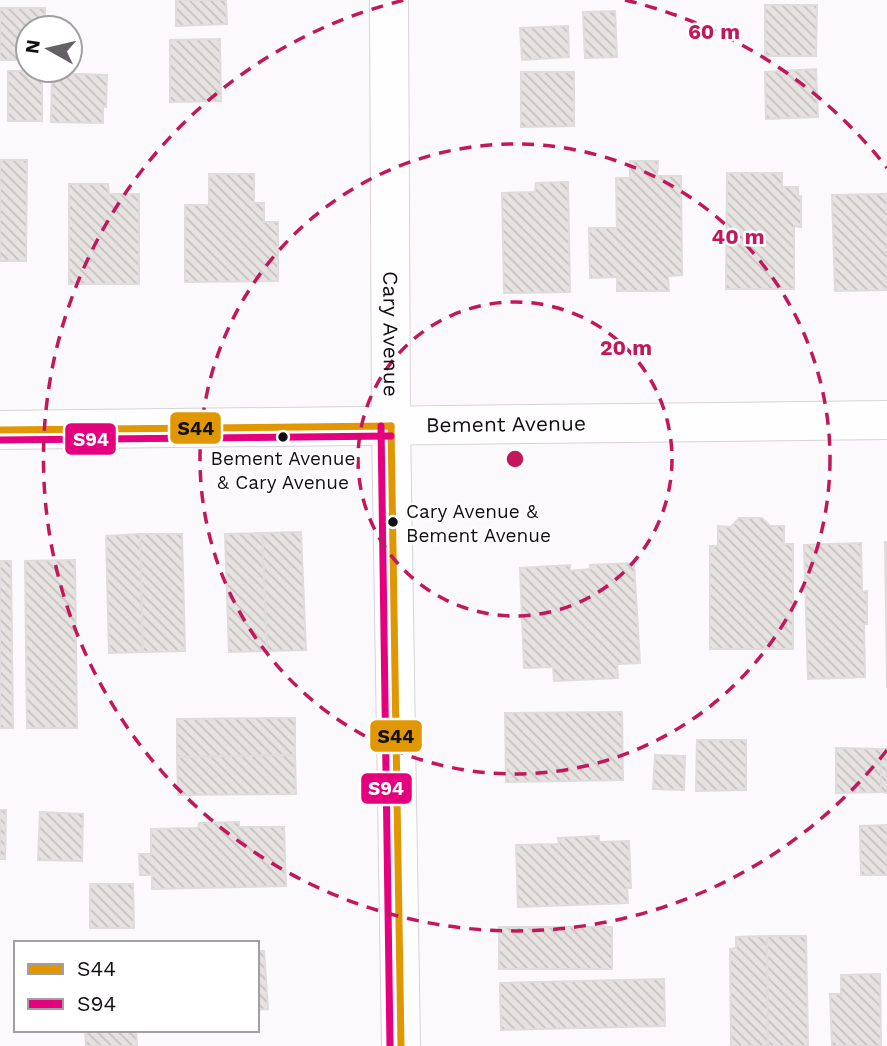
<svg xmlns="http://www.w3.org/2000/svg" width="887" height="1046" viewBox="0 0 887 1046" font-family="'Work Sans',sans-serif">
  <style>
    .building { fill: url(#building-back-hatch); stroke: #e0dbdc; stroke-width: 2 }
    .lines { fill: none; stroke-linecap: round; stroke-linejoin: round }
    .minor-casing { stroke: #d7d3d7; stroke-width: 40 }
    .tertiary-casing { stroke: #d7d3d7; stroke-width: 40 }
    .minor { stroke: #fffeff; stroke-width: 38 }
    .tertiary { stroke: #fffeff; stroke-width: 38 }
    .bus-1-casing { stroke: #fff; stroke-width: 12 }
    .bus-2-casing { stroke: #fff; stroke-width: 12 }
    .bus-1 { stroke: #e09702; stroke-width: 7 }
    .bus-2 { stroke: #e5007d; stroke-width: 7 }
    .ring { fill: none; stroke: #c2185b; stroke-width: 3.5; stroke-dasharray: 12 9 }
    .bus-dot { fill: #120e13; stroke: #fff; stroke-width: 2.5 }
    .labels { text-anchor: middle; stroke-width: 5; stroke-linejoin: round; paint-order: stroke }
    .bus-label { font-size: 19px; fill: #120e13; stroke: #fff }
    .street-label { font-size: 21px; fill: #120e13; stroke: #fff }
    .centre { fill: #c2185b; stroke: #fff; stroke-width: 3.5 }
    .ring-label { font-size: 21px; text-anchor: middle; font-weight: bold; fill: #c2185b; stroke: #fff; stroke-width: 5; stroke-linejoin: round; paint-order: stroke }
    .line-badge { stroke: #fff; stroke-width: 2.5 }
    .badge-label { font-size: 19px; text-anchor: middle; font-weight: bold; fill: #fff }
    .pale-badge-label { font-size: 19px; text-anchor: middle; font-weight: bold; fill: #111 }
  </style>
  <defs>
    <pattern id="building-back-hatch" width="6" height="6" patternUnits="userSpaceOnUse" patternTransform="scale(1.75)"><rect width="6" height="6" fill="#e7e2e2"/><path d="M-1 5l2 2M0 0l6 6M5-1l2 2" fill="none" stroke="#c5c1c1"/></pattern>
  </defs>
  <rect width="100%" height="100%" fill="#fcf9fc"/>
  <g class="building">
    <polygon points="176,0 226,0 227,24 176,26"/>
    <polygon points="765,5 817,5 816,56 765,56"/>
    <polygon points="0,8 45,8 45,28 28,28 28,60 0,60"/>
    <polygon points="615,11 617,57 585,58 583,12"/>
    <polygon points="568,26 569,57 522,60 520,28"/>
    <polygon points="220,39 221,101 170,102 170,40"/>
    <polygon points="816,69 818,117 766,119 765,72"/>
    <rect x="8" y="71" width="34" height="50"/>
    <polygon points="521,72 574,72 574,126 521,127"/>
    <polygon points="52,73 107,75 106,107 103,106 103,123 51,122"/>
    <polygon points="0,160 27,160 26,261 0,261"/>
    <polygon points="630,161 658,161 657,176 681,176 682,275 668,276 669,291 617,291 617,277 590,278 589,228 617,228 616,178 630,178"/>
    <polygon points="727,173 782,173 782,187 798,187 798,196 801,196 801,227 794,226 794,289 726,289"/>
    <polygon points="209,174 254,174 254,203 264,203 264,222 278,222 278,281 185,282 185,205 209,205"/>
    <polygon points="568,182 570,292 504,293 502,193 535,192 536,183"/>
    <polygon points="69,184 108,184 109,194 139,194 139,284 69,284"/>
    <polygon points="887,194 887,290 835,291 832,195"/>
    <polygon points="739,518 762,518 770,526 784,526 784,544 793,544 793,649 710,649 710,546 718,546 718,526 731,527"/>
    <polygon points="301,532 306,650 267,651 262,533"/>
    <polygon points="262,533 267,651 229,652 225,534"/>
    <polygon points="140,534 143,652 109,653 106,536"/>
    <polygon points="140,534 182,534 185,651 143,652"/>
    <polygon points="885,542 887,542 887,688"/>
    <polygon points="861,543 862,592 867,591 867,624 864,624 865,677 808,679 804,545"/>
    <polygon points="75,560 77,728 27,728 25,561"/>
    <polygon points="0,561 11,561 13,728 0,728"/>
    <polygon points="634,563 640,663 617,664 618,678 554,681 553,667 524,668 520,568 570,565 570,571 590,569 590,565"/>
    <polygon points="622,712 623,780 506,782 505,713"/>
    <polygon points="295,718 295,755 177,757 177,719"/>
    <polygon points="697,740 746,740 746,790 696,791"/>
    <polygon points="836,748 881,749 881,792 836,793"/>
    <polygon points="881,749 887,749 887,793 881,792"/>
    <polygon points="295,755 296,794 178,795 177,757"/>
    <polygon points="655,755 685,756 684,790 653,789"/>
    <polygon points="0,810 6,810 5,859 0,859"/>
    <polygon points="40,812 83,814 82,861 38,860"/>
    <polygon points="239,822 239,827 284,827 286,886 152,889 152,875 140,875 139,854 151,854 151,829 198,828 199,823"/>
    <polygon points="887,825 887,875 861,875 860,826"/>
    <polygon points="599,836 599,842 629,841 631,888 627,888 628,903 518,907 516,845 559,844 558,838"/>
    <polygon points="90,884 133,884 134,928 90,928"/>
    <rect x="499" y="927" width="113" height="42"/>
    <polygon points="767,936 768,1046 731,1046 730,949 736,948 736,937"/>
    <polygon points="767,936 806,936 808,1046 768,1046"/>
    <polygon points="257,951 264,951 268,1009 257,1010"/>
    <polygon points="880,974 881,1046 832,1046 830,994 841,994 841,975"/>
    <polygon points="664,979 665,1026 501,1030 500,983"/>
    <polygon points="85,1030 136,1030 137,1046 86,1046"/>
  </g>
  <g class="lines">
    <g class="minor-casing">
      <g id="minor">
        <path id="s1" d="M389 0 391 426 401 1046"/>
      </g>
    </g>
    <g class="tertiary-casing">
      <g id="tertiary">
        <path id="s2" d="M0 430 887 420"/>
      </g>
    </g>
    <use href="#minor" class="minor"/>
    <use href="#tertiary" class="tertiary"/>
    <g class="bus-1-casing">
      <g id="bus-1">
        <polyline points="391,426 401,1046"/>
        <polyline points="0,430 391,426"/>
      </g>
    </g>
    <g class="bus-2-casing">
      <g id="bus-2">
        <polyline points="381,426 390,1046"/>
        <polyline points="0,440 391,436"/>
      </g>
    </g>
    <use href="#bus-1" class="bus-1"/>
    <use href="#bus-2" class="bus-2"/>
  </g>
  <g class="ring">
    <circle cx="515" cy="459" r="157"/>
    <circle cx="515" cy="459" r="315"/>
    <path d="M887 750A472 472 0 1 1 405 0M625 0A472 472 0 0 1 887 168"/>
  </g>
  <g class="bus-dot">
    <circle cx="283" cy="437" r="6"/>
    <circle cx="393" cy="522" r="6"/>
  </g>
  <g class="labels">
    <g class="bus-label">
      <text x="283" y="465">Bement Avenue<tspan x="283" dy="24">&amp; Cary Avenue</tspan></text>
      <text x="406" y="518" text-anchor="start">Cary Avenue &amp;<tspan x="406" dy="24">Bement Avenue</tspan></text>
    </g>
    <g class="street-label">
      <text dy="7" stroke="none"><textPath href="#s1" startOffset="334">Cary Avenue</textPath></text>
      <text dy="7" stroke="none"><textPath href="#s2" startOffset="506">Bement Avenue</textPath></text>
    </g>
  </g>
  <circle cx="515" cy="459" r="10" class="centre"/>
  <g class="ring-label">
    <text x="714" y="39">60 m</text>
    <text x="738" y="244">40 m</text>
    <text x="626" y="355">20 m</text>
  </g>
  <g class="line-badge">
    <rect x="169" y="411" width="53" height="34" rx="7" fill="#e09702"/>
    <rect x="64" y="422" width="53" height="34" rx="7" fill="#e5007d"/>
    <rect x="369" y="719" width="54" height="34" rx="7" fill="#e09702"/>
    <rect x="360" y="772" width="53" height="33" rx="7" fill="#e5007d"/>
  </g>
  <g class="badge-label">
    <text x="91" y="446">S94</text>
    <text x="386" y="795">S94</text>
  </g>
  <g class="pale-badge-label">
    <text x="196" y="435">S44</text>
    <text x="396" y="743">S44</text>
  </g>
  <rect x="14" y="941" width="245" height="91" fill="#ffffff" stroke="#a09fa1" stroke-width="2"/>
  <rect x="28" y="964" width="35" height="10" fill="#e09702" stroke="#a09fa1" stroke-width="2"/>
  <text x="77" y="976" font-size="21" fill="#120e13">S44</text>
  <rect x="28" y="999" width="35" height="10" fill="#e5007d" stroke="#a09fa1" stroke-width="2"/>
  <text x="77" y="1011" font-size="21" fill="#120e13">S94</text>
  <g transform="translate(49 49) rotate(278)"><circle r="33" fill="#ffffff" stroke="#a09fa1" stroke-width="2"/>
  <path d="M0-5L12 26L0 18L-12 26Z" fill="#646065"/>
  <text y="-10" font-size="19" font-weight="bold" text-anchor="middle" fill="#120e13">N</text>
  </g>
</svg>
